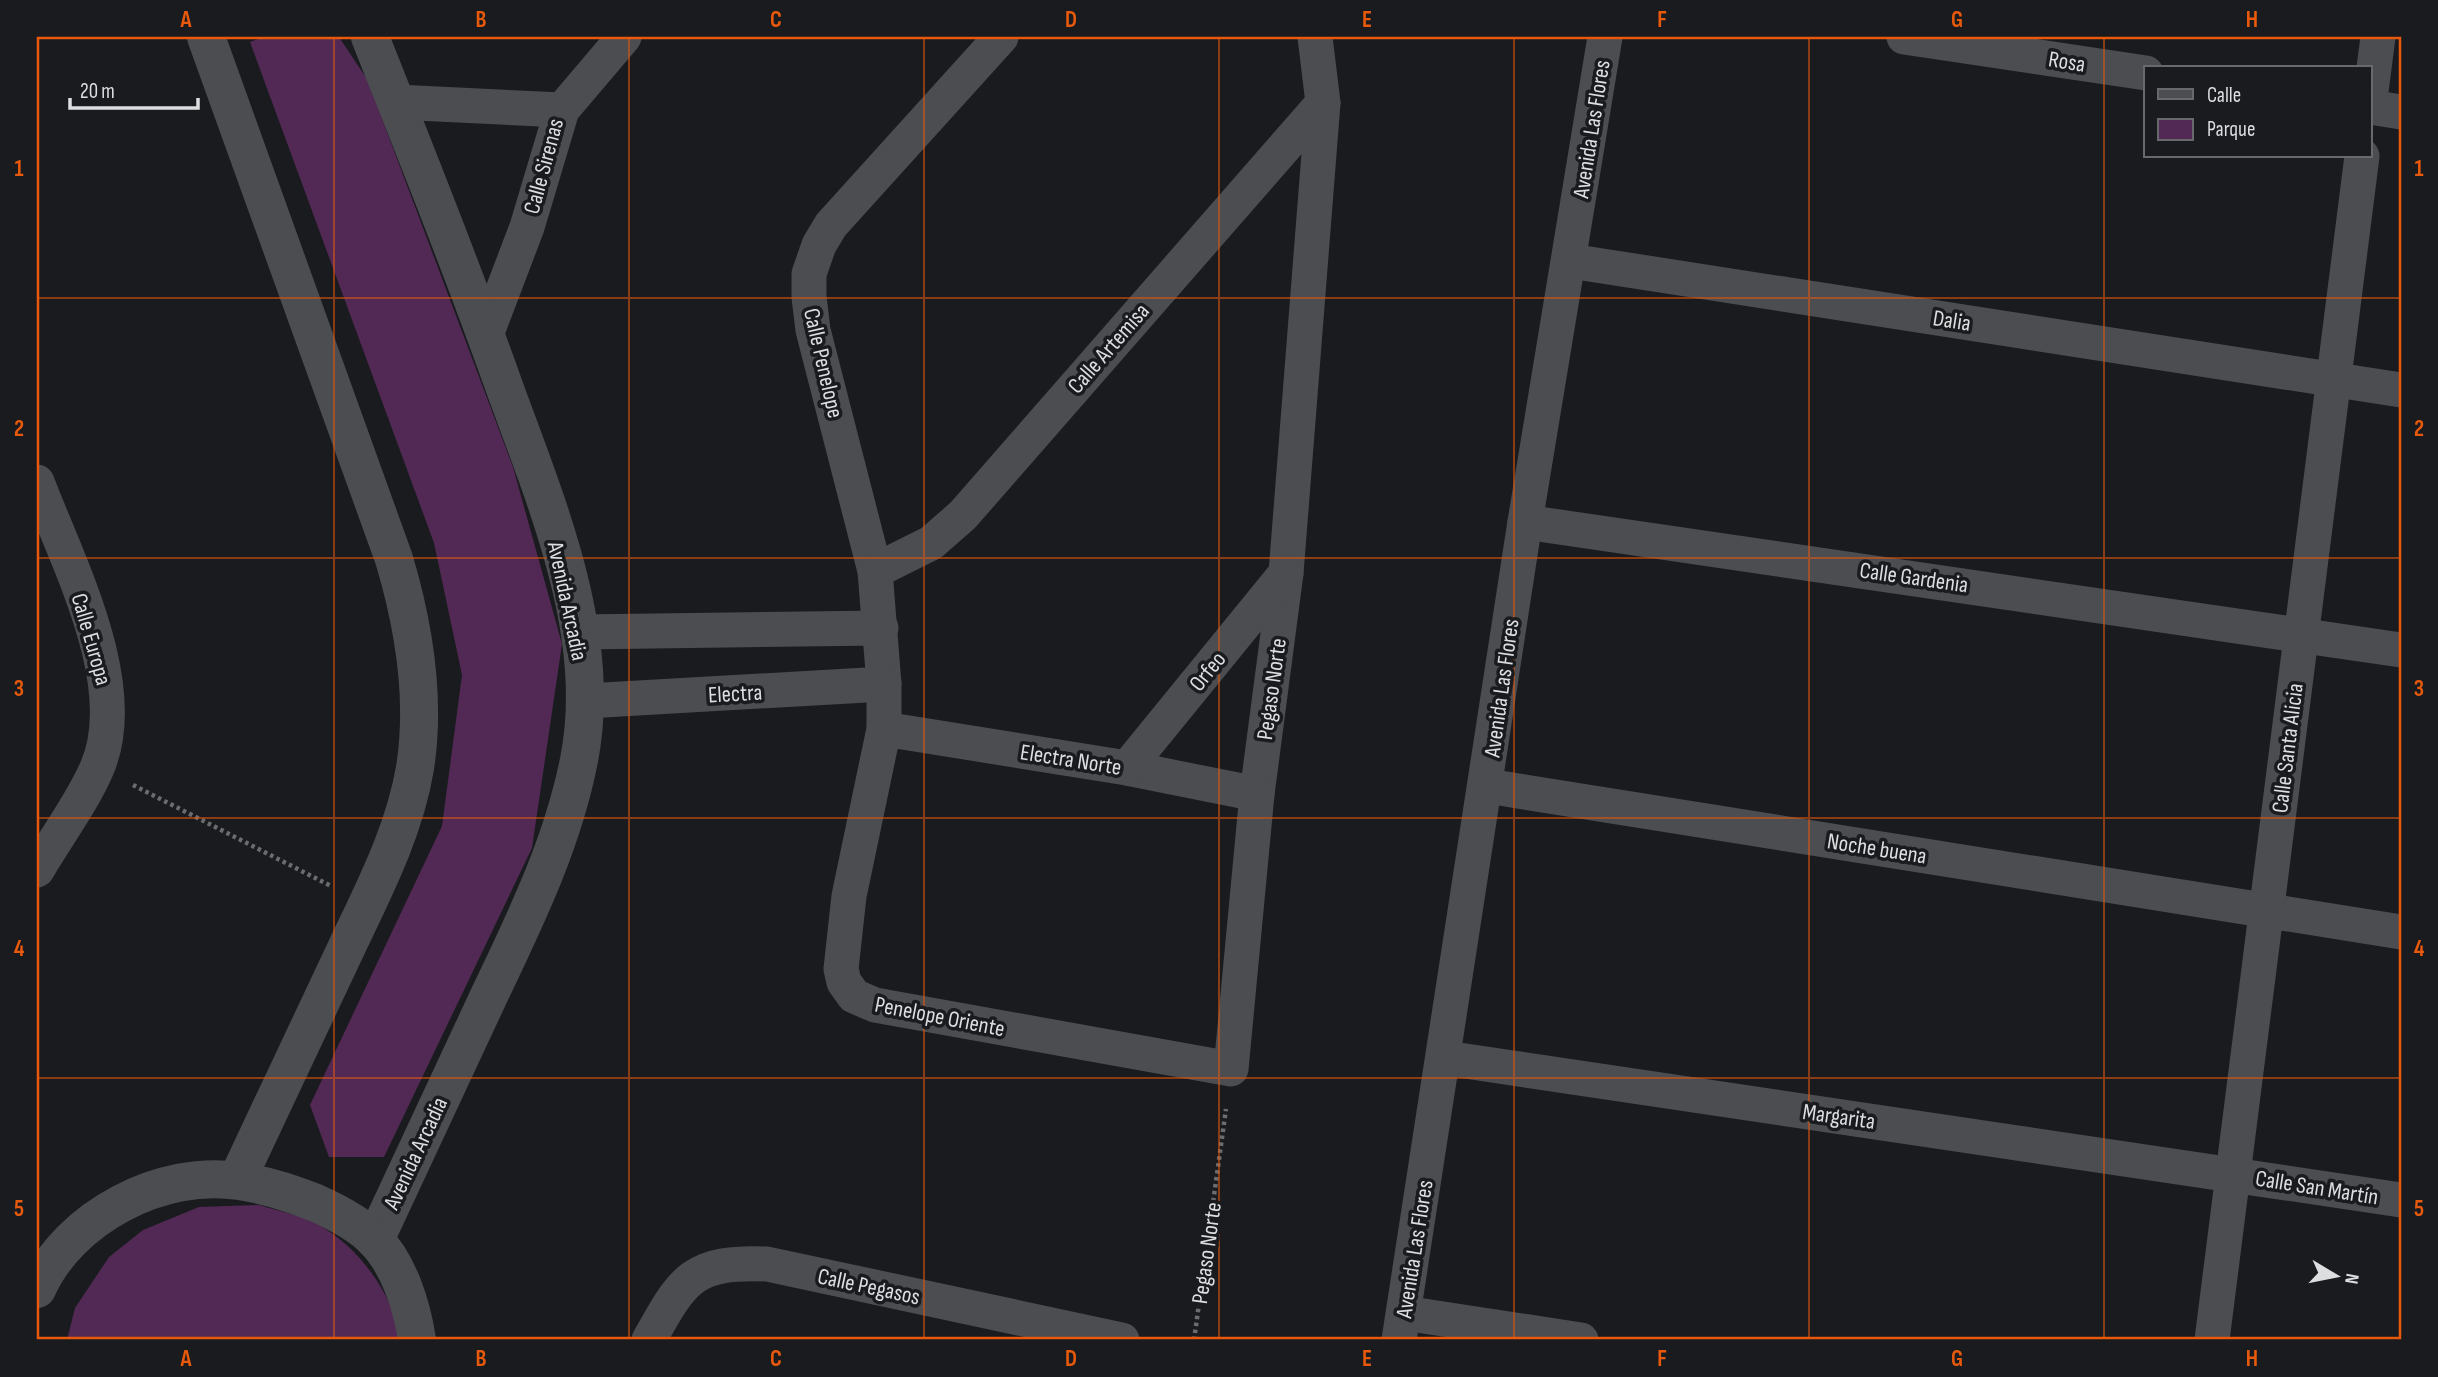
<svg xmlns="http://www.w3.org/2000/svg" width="2438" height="1377" viewBox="0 0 2438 1377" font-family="'Sofia Sans Condensed',sans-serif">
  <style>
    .green { fill: #522954 }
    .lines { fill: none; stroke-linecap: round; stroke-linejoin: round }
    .path { stroke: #6a6c6e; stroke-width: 4.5; stroke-dasharray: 3.5 3.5; stroke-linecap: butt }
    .street { stroke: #4b4d50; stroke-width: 35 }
    .secondary { stroke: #4b4d50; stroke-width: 38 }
    .grid { fill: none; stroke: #e8590c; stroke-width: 2; stroke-opacity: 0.55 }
    .labels { text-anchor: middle; stroke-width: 7; stroke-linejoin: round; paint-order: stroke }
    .street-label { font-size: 23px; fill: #dddee0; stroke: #191b1e }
    .neatline { fill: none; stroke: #e8590c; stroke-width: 2.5 }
    .grid-label { font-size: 23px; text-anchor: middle; font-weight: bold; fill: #e8590c }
  </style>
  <rect width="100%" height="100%" fill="#191b1e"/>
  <g class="green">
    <polygon points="264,37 339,37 367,79 513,467 562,644 532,848 384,1157 329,1157 310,1105 442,826 462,675 434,543 250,42"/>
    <path d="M259 1205C278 1211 300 1215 317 1224 360 1247 392 1294 402 1340H67L75 1308 109 1257 143 1230 199 1207Z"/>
  </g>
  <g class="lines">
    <g class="path">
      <polyline points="133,785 331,886"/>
      <polyline points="1194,1340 1226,1109"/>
    </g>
    <g class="street">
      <polyline points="1001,37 831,225 819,245 809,274 809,297 813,330 875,571 884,684 884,729 849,896 841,969 844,982 854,996 875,1005 1231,1069 1257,794 1286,573 1323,103 1315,37"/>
      <polyline points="1904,37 2146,73"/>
      <polyline points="2370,99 2378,37"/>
      <polyline points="396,102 562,110"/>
      <polyline points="2370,107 2401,112"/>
      <polyline points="1570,261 2401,390"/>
      <polyline points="486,335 527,227 562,110 624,37"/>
      <path d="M37 482C67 561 133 685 97 768 82 803 56 837 37 870"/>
      <polyline points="1525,522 2401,650"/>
      <polyline points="875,571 931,543 963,515 1323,103"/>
      <polyline points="580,632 881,628"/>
      <polyline points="586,701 884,684"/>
      <polyline points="884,729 1127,768 1257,794"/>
      <polyline points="1127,768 1286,573"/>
      <polyline points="1487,786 2401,932"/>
      <polyline points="1445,1058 2401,1200"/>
      <polyline points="1404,1313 1581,1340"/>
      <path d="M649 1340C683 1279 692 1261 767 1264L1122 1340"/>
      <polyline points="1399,1340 1525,522 1605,37"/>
      <polyline points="2212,1340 2362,156"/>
    </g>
    <g class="secondary">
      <path d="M206 37 394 559C414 626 426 698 415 768 404 834 371 895 343 955 308 1030 272 1105 237 1180"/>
      <path d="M370 37C416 153 462 268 504 386 546 502 604 635 579 760 562 846 524 922 487 1000 449 1080 412 1160 375 1240"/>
      <path d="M37 1289C69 1217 162 1169 239 1181 266 1185 291 1193 316 1203 336 1212 358 1223 374 1239 399 1264 412 1306 417 1340"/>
    </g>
  </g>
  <path class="grid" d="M334 37V1340M629 37V1340M924 37V1340M1219 37V1340M1514 37V1340M1809 37V1340M2104 37V1340M37 298H2401M37 558H2401M37 818H2401M37 1078H2401"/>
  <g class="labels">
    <g class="street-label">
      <text transform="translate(2067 61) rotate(9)" y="8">Rosa</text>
      <text transform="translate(1591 129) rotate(-81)" y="8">Avenida Las Flores</text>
      <text transform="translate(543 166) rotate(-75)" y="8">Calle Sirenas</text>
      <text transform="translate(1952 320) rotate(9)" y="8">Dalia</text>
      <text transform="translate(1108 348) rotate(-49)" y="8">Calle Artemisa</text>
      <text transform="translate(824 363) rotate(77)" y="8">Calle Penelope</text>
      <text transform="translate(1914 577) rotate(8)" y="8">Calle Gardenia</text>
      <text transform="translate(568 601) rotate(78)" y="8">Avenida Arcadia</text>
      <text transform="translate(92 639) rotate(74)" y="8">Calle Europa</text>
      <text transform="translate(1207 671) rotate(-51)" y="8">Orfeo</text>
      <text transform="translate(1501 688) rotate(-82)" y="8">Avenida Las Flores</text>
      <text transform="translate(1271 689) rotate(-82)" y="8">Pegaso Norte</text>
      <text transform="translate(735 693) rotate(-3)" y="8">Electra</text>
      <text transform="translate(2287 748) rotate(-83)" y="8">Calle Santa Alicia</text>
      <text transform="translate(1071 759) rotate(9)" y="8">Electra Norte</text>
      <text transform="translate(1877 848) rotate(9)" y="8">Noche buena</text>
      <text transform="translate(940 1016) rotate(11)" y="8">Penelope Oriente</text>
      <text transform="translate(1839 1116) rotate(8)" y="8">Margarita</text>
      <text transform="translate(415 1153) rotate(-65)" y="8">Avenida Arcadia</text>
      <text transform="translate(2317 1187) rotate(9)" y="8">Calle San Martín</text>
      <text transform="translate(1414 1249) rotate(-81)" y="8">Avenida Las Flores</text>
      <text transform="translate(1206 1253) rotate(-82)" y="8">Pegaso Norte</text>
      <text transform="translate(869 1286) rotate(12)" y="8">Calle Pegasos</text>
    </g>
  </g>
  <rect width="2438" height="1377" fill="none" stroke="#191b1e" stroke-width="77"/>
  <rect x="2144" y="66" width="228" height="91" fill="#191b1e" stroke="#67696c" stroke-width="2"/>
  <rect x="2158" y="89" width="35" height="10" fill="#4b4d50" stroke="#67696c" stroke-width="2"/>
  <text x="2207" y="102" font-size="21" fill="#dddee0">Calle</text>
  <rect x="2158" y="119" width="35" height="21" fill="#522954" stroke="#67696c" stroke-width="2"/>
  <text x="2207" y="136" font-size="21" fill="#dddee0">Parque</text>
  <g transform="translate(2336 1276) rotate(100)" stroke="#191b1e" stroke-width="5" paint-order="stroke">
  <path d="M0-5L12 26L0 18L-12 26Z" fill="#dddee0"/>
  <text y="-10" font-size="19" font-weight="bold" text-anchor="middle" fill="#dddee0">N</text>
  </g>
  <path d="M70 98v10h128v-10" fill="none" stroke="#dddee0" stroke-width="3.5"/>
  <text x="80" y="98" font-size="21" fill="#dddee0" stroke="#191b1e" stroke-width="5" paint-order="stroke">20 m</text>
  <rect x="38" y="38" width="2362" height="1300" class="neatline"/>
  <g class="grid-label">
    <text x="186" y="27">A</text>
    <text x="481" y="27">B</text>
    <text x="776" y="27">C</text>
    <text x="1071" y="27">D</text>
    <text x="1367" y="27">E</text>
    <text x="1662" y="27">F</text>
    <text x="1957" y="27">G</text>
    <text x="2252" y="27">H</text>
    <text x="19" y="176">1</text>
    <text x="2419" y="176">1</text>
    <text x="19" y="436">2</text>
    <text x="2419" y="436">2</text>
    <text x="19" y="696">3</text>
    <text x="2419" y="696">3</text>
    <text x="19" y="956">4</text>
    <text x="2419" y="956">4</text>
    <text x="19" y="1216">5</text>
    <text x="2419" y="1216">5</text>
    <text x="186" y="1366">A</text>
    <text x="481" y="1366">B</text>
    <text x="776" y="1366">C</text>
    <text x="1071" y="1366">D</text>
    <text x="1367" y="1366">E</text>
    <text x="1662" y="1366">F</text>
    <text x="1957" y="1366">G</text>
    <text x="2252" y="1366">H</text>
  </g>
</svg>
